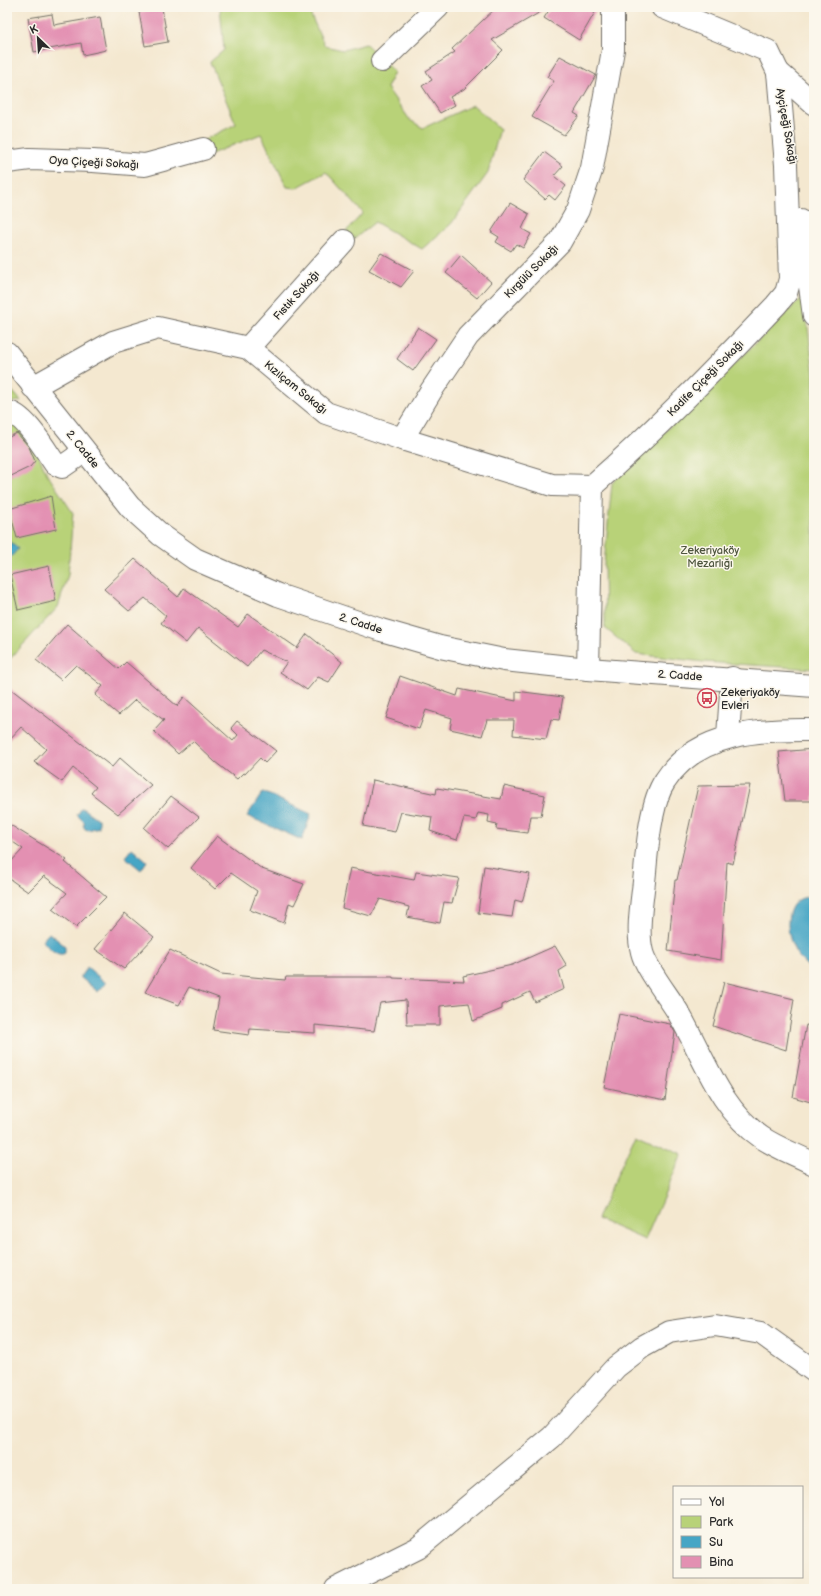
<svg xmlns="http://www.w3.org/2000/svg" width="821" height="1596" viewBox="0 0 821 1596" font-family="'Balsamiq Sans',sans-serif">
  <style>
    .green { fill: #b8d278; stroke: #727e52 }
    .water { fill: #46a6c5; stroke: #386878 }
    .building { fill: #e390b2 }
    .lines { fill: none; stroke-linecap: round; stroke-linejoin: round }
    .minor-casing { stroke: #716d65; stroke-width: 24 }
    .minor { stroke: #fff; stroke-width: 22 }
    .labels { text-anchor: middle; stroke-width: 3; stroke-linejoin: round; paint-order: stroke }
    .street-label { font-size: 11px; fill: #2b2b2b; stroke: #fbf7ec }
    .park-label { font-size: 11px; fill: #4e553e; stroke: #fbf7ec }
    .poi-label { font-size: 11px; fill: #2b2b2b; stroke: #fbf7ec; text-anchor: start }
  </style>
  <rect width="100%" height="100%" fill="#fbf7ec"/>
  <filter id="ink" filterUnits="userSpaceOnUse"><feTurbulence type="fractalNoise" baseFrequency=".025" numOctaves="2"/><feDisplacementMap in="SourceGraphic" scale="8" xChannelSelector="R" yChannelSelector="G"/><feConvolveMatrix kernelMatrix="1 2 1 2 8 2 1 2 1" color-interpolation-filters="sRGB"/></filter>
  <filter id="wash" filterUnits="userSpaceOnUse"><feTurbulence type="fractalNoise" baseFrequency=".012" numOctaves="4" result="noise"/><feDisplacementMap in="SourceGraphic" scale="16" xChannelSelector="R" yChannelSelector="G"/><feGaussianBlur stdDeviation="0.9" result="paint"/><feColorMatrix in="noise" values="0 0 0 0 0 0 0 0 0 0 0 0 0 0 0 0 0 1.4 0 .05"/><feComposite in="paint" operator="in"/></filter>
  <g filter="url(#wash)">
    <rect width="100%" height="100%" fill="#f4e8d0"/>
    <g class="green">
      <polygon points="220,7 307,7 325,46 343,50 366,44 394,72 387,88 410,120 423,128 473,105 500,129 488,173 451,224 422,249 375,222 347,245 341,237 363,213 326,172 296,188 287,187 261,134 206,156 200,142 236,124 210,62 224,50"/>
      <polygon points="804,296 814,375 814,669 704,662 636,654 605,628 604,564 612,483"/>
      <polygon points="7,385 21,401 7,403"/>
      <polygon points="7,424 20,425 38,454 47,474 73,513 68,575 58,607 7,662"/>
      <polygon points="636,1133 682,1154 645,1240 597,1219"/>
    </g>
    <g class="water">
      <polygon points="7,541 15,545 18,549 11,557 7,555"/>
      <polygon points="263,792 311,814 302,840 247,816"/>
      <polygon points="82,808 99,820 99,827 88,830 85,829 83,825 85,823 77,815"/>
      <polygon points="132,848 147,861 141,870 125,857"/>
      <path d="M814 897V972C806 965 798 958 794 949 784 929 784 894 814 897Z"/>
      <path d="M49 933 65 946V953C57 958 48 946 42 941Z"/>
      <polygon points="87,967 106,983 98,992 80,977"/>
    </g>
    <g id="blocks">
      <g class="building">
        <polygon points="497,7 549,7 492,40 503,50 464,89 450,97 455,105 440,113 422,86 432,80 426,71 455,52 452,49"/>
        <polygon points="551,7 598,7 579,40 544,18"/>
        <polygon points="162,8 168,42 145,46 139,12"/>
        <polygon points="52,14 54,25 100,17 106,50 83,55 81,43 34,52 28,18"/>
        <polygon points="560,56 596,75 574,113 579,116 564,135 532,117 554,81 547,77"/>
        <polygon points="544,152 563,166 554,176 566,186 555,200 549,195 545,199 523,180"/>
        <polygon points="510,203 529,214 522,229 531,234 523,248 516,244 511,251 496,242 499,237 491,232"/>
        <polygon points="381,253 414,271 401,287 369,270"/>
        <polygon points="461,255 491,282 477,298 446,273"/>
        <polygon points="418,327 436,339 413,371 397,359"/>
        <polygon points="17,433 29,447 35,461 30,467 7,478 7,438"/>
        <polygon points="51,496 56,529 17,538 9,509"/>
        <polygon points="135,559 178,597 184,588 238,627 248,614 297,648 307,634 342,662 329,682 318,677 307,690 280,672 287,662 261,650 247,667 198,628 186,643 161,623 166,616 145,598 129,611 104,589"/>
        <polygon points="49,566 56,601 18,610 10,575"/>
        <polygon points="67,624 119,669 126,662 177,706 184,697 233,741 238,735 231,728 237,721 276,751 265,763 260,758 245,774 243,773 237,779 215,762 193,741 178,754 154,731 164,720 135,700 119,715 95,695 103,686 76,665 61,680 36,660"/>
        <polygon points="400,676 457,696 459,689 516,701 516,691 563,697 559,720 551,719 546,739 513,735 514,720 487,720 482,736 450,729 452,718 426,710 419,729 386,718"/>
        <polygon points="7,686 112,767 120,758 151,785 118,814 91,793 96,787 73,768 62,782 34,762 46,749 21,727 7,742"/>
        <polygon points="814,749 814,801 785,801 779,752"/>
        <polygon points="373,780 436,794 437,788 501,799 504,786 545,795 541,816 531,816 528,833 496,829 497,824 488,822 489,815 478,813 476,820 464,818 457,840 430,831 432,817 401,812 395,832 363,826"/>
        <polygon points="750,785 733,864 727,862 721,960 668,951 675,880 677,880 698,786"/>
        <polygon points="171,796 199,817 168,849 144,828"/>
        <polygon points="7,823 67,860 65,862 106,897 76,927 52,909 67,893 44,876 28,892 7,877 7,866 23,849 7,838"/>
        <polygon points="217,836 262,869 304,884 294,905 289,903 284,923 250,910 257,891 231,873 215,889 191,868"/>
        <polygon points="484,866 530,874 522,902 515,900 512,917 478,913"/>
        <polygon points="350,868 414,880 416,872 459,878 452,903 444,902 440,923 407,917 409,907 380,899 371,916 342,908"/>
        <polygon points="125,913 154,937 124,969 95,949"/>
        <polygon points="555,946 567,966 559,971 564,989 535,1002 530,992 502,1005 502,1009 473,1021 469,1003 440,1006 440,1025 407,1025 406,1000 380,1003 374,1031 315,1025 315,1033 250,1029 249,1035 213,1030 219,998 189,987 179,1005 145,992 170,950 221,974 285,980 286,977 393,977 393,978 464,981 463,976 512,965"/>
        <polygon points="724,982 794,999 786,1050 713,1026"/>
        <polygon points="619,1014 670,1024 675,1032 665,1100 604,1087"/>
        <polygon points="806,1025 814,1026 814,1103 793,1097"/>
      </g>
    </g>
  </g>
  <g filter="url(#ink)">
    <use href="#blocks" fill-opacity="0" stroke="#716d65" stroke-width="1"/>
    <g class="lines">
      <g class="minor-casing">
        <g id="minor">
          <polyline points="662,7 768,51 778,72 781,87"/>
          <polyline points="382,61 438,7"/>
          <polyline points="778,72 814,104"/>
          <polyline points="7,162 30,159 93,161 145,165 203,149"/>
          <polyline points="801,220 814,316"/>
          <polyline points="248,348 344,241"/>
          <polyline points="7,353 130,507 161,535 195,559 278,595 381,630 440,647 504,660 588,669 814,686"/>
          <polyline points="33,387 113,342 158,328 248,348 326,413 402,439 552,485 592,486"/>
          <path d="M7 412C24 413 46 451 55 464L62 467 75 458 83 449"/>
          <polyline points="402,439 431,391 468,336 560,242 578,210 592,168 613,50 613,7"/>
          <path d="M588 669 592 486C657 429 717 367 776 305L786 293 790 279 786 165 778 72"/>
          <path d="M814 730C762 729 696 732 665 781 651 801 647 847 645 872 643 896 636 929 642 952 646 969 670 998 679 1014 704 1057 719 1108 761 1137 777 1148 797 1155 814 1164"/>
          <polyline points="728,736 732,678"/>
          <polyline points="336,1589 418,1548 552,1437 616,1367 642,1347 669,1332 715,1325 761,1333 814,1371"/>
        </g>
      </g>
      <use href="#minor" class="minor"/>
    </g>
  </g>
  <defs>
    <g id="bus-ring" transform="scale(1)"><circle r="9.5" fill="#fbf7ec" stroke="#d1495b" stroke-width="1.5"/><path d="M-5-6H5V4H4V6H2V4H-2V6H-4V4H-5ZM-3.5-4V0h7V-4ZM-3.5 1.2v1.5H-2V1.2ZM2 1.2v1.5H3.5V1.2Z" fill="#d1495b"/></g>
  </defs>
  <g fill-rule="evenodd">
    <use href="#bus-ring" x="707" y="698"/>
  </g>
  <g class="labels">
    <g class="street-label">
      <text transform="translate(787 126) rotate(80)" y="4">Ayçiçeği Sokağı</text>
      <text transform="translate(94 162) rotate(3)" y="4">Oya Çiçeği Sokağı</text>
      <text transform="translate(531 271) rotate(-45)" y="4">Kırgülü Sokağı</text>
      <text transform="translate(296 295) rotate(-48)" y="4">Fıstık Sokağı</text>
      <text transform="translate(705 378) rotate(-45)" y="4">Kadife Çiçeği Sokağı</text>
      <text transform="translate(296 387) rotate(39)" y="4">Kızılçam Sokağı</text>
      <text transform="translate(83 449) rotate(51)" y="4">2. Cadde</text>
      <text transform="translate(361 623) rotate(18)" y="4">2. Cadde</text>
      <text transform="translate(680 675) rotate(4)" y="4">2. Cadde</text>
    </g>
    <g class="park-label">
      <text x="710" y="554">Zekeriyaköy<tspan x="710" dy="13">Mezarlığı</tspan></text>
    </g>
    <g class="poi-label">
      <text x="721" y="696">Zekeriyaköy<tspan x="721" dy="13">Evleri</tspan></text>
    </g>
  </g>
  <rect width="821" height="1596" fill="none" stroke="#fbf7ec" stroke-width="24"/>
  <rect x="673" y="1486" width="130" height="92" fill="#fbf7ec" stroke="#a8a59f"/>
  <rect x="681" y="1499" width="20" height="6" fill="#ffffff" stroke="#a8a59f"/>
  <text x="709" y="1506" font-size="12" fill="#2b2b2b">Yol</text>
  <rect x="681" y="1516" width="20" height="12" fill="#b8d278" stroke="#a8a59f"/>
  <text x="709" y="1526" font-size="12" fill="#2b2b2b">Park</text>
  <rect x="681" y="1536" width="20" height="12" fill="#46a6c5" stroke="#a8a59f"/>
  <text x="709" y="1546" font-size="12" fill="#2b2b2b">Su</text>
  <rect x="681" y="1556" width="20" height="12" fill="#e390b2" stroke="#a8a59f"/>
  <text x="709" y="1566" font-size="12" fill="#2b2b2b">Bina</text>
  <g transform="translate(38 38) rotate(335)" stroke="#fbf7ec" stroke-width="3" paint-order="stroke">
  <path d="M0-3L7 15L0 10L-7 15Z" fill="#2b2b2b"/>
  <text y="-6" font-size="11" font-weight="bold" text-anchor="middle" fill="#2b2b2b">K</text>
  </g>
</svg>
